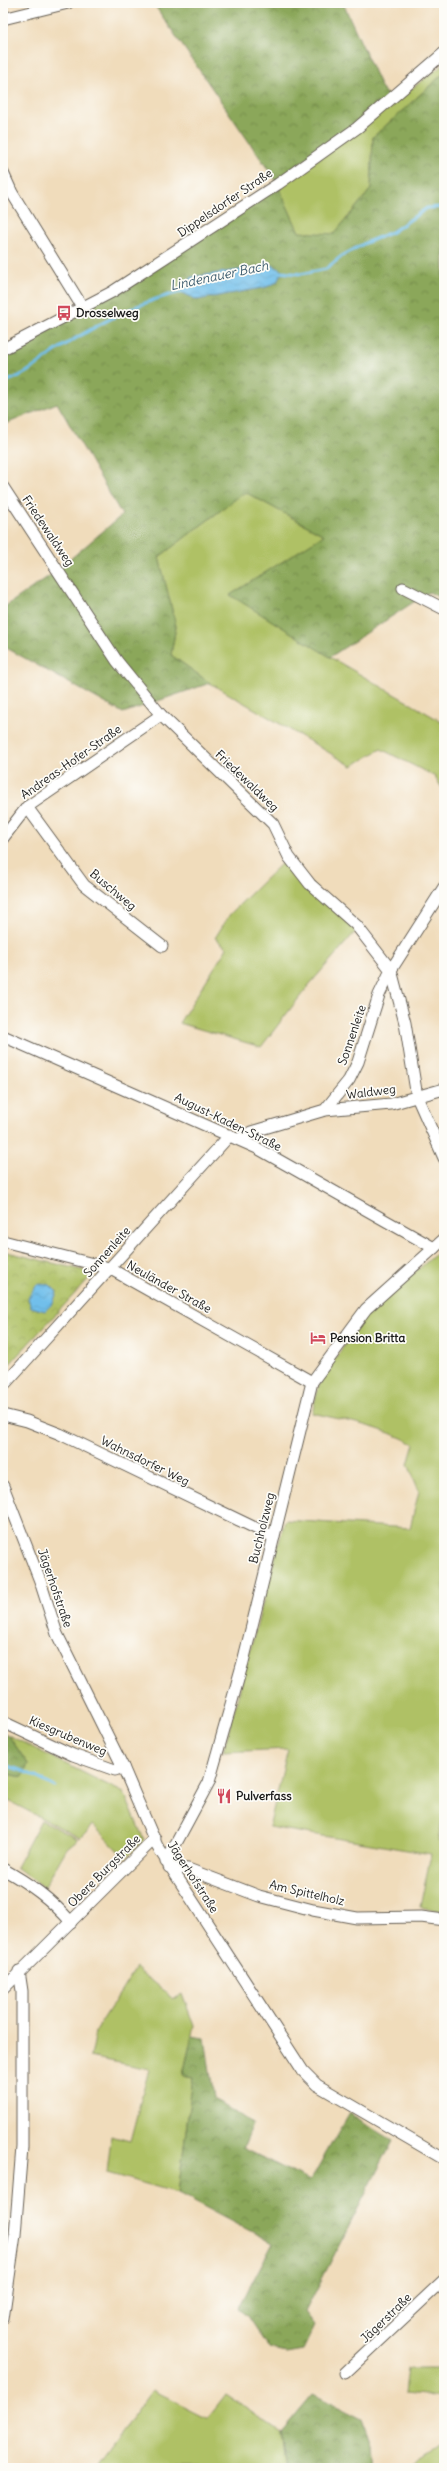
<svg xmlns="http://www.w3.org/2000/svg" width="447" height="2471" viewBox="0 0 447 2471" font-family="Delius,sans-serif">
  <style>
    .green { fill: #afc165; stroke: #666e40 }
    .forest { fill: url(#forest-crowns); stroke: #54623b }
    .park { fill: url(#park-crowns); stroke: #666e40 }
    .water { fill: url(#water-waves); stroke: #466e84 }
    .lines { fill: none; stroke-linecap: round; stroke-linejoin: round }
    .stream { stroke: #71bfeb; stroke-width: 3 }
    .minor-casing { stroke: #665f54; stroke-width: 13 }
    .minor { stroke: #fff; stroke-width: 11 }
    .labels { text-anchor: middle; stroke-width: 3.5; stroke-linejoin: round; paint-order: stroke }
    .street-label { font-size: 12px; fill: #1c1c1c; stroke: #fdfcf7 }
    .poi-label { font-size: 12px; font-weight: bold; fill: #1c1c1c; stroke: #fdfcf7; text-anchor: start }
    .water-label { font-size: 13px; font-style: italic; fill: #3e5d6f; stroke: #fdfcf7 }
  </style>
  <defs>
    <pattern id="forest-crowns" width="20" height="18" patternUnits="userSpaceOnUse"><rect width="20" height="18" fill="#8ba75a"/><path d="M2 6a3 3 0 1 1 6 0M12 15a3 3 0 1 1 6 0" fill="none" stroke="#71874a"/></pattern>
    <pattern id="park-crowns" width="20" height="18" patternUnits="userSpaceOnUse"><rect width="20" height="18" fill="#afc165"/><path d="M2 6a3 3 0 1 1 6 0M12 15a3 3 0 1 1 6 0" fill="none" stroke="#96a557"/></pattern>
    <pattern id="water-waves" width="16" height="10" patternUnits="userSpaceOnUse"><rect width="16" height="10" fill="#71bfeb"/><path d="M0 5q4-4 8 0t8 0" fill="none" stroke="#61a4c9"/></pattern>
  </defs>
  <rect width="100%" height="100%" fill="#fdfcf7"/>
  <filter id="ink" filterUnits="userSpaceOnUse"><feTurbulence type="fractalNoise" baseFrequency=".025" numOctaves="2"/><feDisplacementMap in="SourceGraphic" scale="8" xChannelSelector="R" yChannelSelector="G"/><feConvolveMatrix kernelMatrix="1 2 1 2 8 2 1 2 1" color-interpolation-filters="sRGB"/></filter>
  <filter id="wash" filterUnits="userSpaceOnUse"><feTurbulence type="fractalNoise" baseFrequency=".012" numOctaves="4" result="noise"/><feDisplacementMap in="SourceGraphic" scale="16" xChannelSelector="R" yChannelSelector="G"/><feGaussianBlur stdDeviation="0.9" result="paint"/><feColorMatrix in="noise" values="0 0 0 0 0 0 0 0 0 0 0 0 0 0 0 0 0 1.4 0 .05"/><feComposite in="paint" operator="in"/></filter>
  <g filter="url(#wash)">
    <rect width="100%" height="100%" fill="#f0dcbb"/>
    <g class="green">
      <polygon points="444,64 444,73 373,137 371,189 334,234 299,233 278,186 327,153"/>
      <polygon points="245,492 324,535 231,595 330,657 444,723 444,791 434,776 381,749 352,766 210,683 171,655 176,626 159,557"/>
      <polygon points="286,859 356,931 309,985 261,1047 179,1023 227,948 215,938 230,914"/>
      <path d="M444 1247V1810L438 1841 444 1843V1912L420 1907 431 1854 269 1827 288 1749 223 1752 285 1520 410 1528 419 1491 408 1464 414 1444C382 1427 348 1421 312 1413L320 1381 365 1315Z"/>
      <polygon points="8,1735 124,1793 144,1840 125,1858 93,1825 80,1838 3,1798 3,1773 22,1777 28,1764"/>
      <polygon points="41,1820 78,1839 67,1848 44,1888 16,1867"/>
      <polygon points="136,1968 173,1999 182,1993 194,2026 183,2075 193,2077 178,2193 107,2173 111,2136 130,2141 149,2069 90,2057 95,2032"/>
      <polygon points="408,2368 444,2368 444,2397 405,2393"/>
      <polygon points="153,2390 208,2418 226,2395 281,2432 286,2468 96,2468"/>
      <polygon points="444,2443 444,2468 407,2468"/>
    </g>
    <g class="forest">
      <polygon points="153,3 343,3 382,89 389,97 361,120 276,181"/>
      <polygon points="444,73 444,600 429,592 330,657 230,595 324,535 245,492 159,557 176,626 171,655 210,683 123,713 3,646 3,608 55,572 122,515 57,403 3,425 3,354 278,186 299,232 334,234 371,189 373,137"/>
      <polygon points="3,1732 8,1735 28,1764 23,1777 3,1773"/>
      <polygon points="192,2036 205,2038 214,2098 253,2124 243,2148 310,2181 349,2113 393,2140 305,2312 315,2325 303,2350 286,2353 269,2349 247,2316 238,2309 273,2243 178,2193 193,2077 183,2075"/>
      <polygon points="313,2394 362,2419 371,2444 373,2468 286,2468 281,2432"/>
    </g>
    <polygon class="park" points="3,1251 94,1273 3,1371"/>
    <g class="water">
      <polygon points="273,265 282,271 277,282 267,287 197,300 181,292 191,277"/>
      <polygon points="37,1284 50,1285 57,1292 53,1303 45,1311 31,1307 28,1298"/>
    </g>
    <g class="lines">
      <g class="stream">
        <polyline points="279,272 301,274 326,269 342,256 365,243 392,232 427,208 444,207"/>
        <path d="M3 382C25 377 41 361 60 348 98 324 141 300 185 291"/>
        <polyline points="3,1764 28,1773 55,1787"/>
      </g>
    </g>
  </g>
  <g filter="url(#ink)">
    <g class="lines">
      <g class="minor-casing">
        <g id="minor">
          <polyline points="3,19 68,3"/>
          <polyline points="3,173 12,193 83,308"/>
          <polyline points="3,349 112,292 278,184 357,128 444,53"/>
          <polyline points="3,487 117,661 161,715 273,824 289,857 310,884 356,925 391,970 405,1023 417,1097 444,1158"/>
          <polyline points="403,588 444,609"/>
          <polyline points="27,807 84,885 162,946"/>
          <polyline points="3,838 27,807 161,715"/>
          <polyline points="3,1036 257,1148 434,1248"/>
          <polyline points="325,1110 391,1104 444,1089"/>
          <polyline points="239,1139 251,1132 325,1110 349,1080 358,1062 379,995 391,970 444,887"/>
          <polyline points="3,1241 109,1268 312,1382"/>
          <polyline points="3,1386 230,1135"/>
          <polyline points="3,1415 27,1421 60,1434 274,1537"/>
          <polyline points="3,1486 40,1581 57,1634 123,1767 157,1846 303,2071 317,2085 444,2159"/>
          <polyline points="3,1722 73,1755 115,1770 123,1767"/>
          <polyline points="166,1862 209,1782 243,1662 312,1382 366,1309 444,1239"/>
          <polyline points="169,1867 188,1869 259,1896 313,1910 357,1918 421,1917 444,1920"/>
          <path d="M3 1869C30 1884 51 1899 71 1922"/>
          <polyline points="3,1989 155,1838"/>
          <polyline points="3,2319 15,2235 22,2147 22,1991 19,1971"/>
          <polyline points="345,2373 444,2280"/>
        </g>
      </g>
      <use href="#minor" class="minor"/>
    </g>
  </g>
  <defs>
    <g id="bus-bare" transform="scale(1.2)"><path d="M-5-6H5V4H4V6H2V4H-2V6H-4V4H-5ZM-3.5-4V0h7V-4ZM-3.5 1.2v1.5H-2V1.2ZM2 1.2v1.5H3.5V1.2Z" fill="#d1495b" stroke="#fdfcf7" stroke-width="2.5" paint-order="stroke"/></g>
    <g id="hotel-bare" transform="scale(1.2)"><path d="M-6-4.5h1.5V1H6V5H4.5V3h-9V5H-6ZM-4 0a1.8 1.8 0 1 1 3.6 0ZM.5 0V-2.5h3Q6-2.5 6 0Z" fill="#d1495b" stroke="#fdfcf7" stroke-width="2.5" paint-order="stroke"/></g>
    <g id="restaurant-bare" transform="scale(1.2)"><path d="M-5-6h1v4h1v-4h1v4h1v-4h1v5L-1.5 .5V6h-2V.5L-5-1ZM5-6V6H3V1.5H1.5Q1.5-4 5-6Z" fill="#d1495b" stroke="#fdfcf7" stroke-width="2.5" paint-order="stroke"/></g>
  </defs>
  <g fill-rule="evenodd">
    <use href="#bus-bare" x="64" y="313"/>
    <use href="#hotel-bare" x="318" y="1338"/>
    <use href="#restaurant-bare" x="224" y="1796"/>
  </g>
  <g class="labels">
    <g class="street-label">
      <text transform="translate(225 203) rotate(-34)" y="4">Dippelsdorfer Straße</text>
      <text transform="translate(48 531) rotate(56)" y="4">Friedewaldweg</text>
      <text transform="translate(71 762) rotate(-35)" y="4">Andreas-Hofer-Straße</text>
      <text transform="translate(247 781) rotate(44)" y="4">Friedewaldweg</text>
      <text transform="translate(113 890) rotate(40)" y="4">Buschweg</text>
      <text transform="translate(352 1035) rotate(-71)" y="4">Sonnenleite</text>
      <text transform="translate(371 1092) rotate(-7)" y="4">Waldweg</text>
      <text transform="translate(228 1122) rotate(26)" y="4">August-Kaden-Straße</text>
      <text transform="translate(107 1252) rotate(-48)" y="4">Sonnenleite</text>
      <text transform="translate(169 1287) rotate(29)" y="4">Neuländer Straße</text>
      <text transform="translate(145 1461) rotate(26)" y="4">Wahnsdorfer Weg</text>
      <text transform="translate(262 1528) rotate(-76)" y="4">Buchholzweg</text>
      <text transform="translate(55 1588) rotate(71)" y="4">Jägerhofstraße</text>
      <text transform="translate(68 1736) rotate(23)" y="4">Kiesgrubenweg</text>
      <text transform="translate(104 1871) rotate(-45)" y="4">Obere Burgstraße</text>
      <text transform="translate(193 1877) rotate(57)" y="4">Jägerhofstraße</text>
      <text transform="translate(307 1893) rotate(13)" y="4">Am Spittelholz</text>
      <text transform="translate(386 2318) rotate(-44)" y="4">Jägerstraße</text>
    </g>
    <g class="poi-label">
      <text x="76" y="317">Drosselweg</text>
      <text x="330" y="1342">Pension Britta</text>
      <text x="236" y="1800">Pulverfass</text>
    </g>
    <g class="water-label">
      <text transform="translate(219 275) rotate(-12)" y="5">Lindenauer Bach</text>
    </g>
  </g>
  <rect width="447" height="2471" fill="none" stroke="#fdfcf7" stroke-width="16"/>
</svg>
